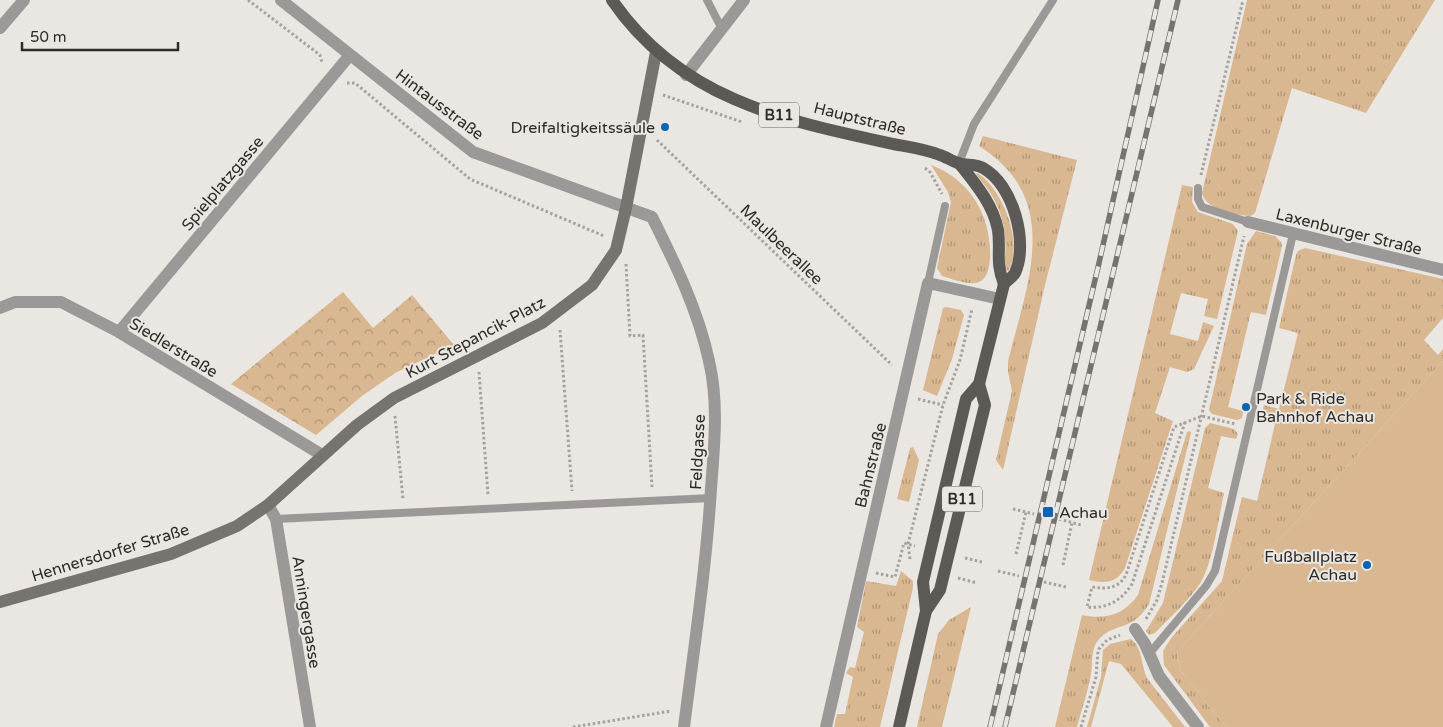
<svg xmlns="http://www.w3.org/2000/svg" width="1443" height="727" viewBox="0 0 1443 727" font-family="'Varela Round',sans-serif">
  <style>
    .grass { fill: url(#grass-tufts) }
    .park { fill: url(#park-crowns) }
    .garden { fill: #d8b791 }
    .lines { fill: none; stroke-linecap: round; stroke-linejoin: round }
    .path { stroke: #a5a29f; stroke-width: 3; stroke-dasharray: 2.5 2.5; stroke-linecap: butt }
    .lane { stroke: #9b9997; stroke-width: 8 }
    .street { stroke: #9b9997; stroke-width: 12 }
    .secondary { stroke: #767471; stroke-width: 12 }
    .primary { stroke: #5c5a57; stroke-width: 12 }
    .rail-casing { stroke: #767371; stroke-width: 5.5 }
    .rail { stroke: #eae6e2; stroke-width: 4; stroke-dasharray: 11; stroke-linecap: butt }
    .poi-dot { fill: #0965b2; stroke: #eae6e2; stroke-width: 2 }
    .labels { text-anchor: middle; stroke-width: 4; stroke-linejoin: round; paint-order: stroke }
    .shield { fill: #eae6e2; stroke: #666461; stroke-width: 1 }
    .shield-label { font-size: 15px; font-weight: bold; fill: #2d2c2a }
    .street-label { font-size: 16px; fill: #2d2c2a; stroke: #eae6e2 }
    .poi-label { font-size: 16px; fill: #2d2c2a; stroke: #eae6e2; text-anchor: end }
  </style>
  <defs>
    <pattern id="grass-tufts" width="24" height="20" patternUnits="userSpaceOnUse" patternTransform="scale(1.25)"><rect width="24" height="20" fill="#d8b791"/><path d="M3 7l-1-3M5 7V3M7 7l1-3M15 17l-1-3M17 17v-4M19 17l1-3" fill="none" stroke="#b09577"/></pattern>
    <pattern id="park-crowns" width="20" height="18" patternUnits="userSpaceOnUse" patternTransform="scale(1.25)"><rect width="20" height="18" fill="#d8b791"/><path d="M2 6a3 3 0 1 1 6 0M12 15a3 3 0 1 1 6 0" fill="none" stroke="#b09577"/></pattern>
  </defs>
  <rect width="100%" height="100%" fill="#eae6e2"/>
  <g class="grass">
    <path d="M1247 0H1435L1366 113 1292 88 1255 213 1251 216C1235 215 1207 211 1202 193Z"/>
    <path d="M983 136 1077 160 1045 285 1003 470 996 460 1012 391 1008 372V361C1027 284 1064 199 979 146Z"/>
    <path d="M931 165C971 180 992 217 990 259 989 267 988 278 979 282 969 286 952 279 942 276L937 268 951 202 948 192Z"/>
    <path d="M977 173C1002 187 1025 245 1008 271L1004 268C1009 231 1002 202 976 175Z"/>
    <path d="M1182 185 1193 187 1192 202 1198 212 1233 224 1238 231 1217 319 1204 316 1208 299 1181 293 1170 334 1198 341 1203 322 1214 326 1194 369 1187 372 1170 367 1155 413 1173 421 1125 568C1117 583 1105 584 1089 580Z"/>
    <polygon points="1256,231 1275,236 1281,242 1282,246 1266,315 1251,312 1228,407 1243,411 1242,418 1237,420 1212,414 1209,410 1247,244"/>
    <polygon points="1305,248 1443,279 1443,318 1424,340 1438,355 1443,349 1443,361 1177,652 1180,670 1226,727 1210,727 1164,665 1163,651 1172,637 1222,581 1242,497 1257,501 1275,424 1261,421 1264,405 1279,409 1298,333 1279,328 1296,255 1298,251"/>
    <polygon points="946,307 961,310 964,315 952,359 937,396 923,390 943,308"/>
    <path d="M1210 423 1234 429 1238 434 1236 439 1221 436 1208 488 1224 493C1219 517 1213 561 1201 582 1189 601 1170 617 1155 633L1149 635 1146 631 1163 603 1205 428Z"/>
    <path d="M1190 431 1191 433 1149 604C1132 632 1116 622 1100 638 1089 649 1094 665 1090 679 1087 695 1081 711 1077 727H1055L1082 615C1105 620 1124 615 1138 595L1187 432Z"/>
    <polygon points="913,447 919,460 909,502 897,499 910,448"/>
    <polygon points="901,571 913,581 913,588 880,727 834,727 837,714 845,714 853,677 846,673 850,667 855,668 864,632 857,627 866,581 896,586"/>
    <polygon points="971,607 942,727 917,727 938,634 949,620"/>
    <path d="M1131 639C1143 648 1141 665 1147 678L1185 727H1173L1121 664 1109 661 1091 727H1087L1101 677 1103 650 1110 644Z"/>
  </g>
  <polygon class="park" points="343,292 373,328 412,295 454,345 395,373 362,396 316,435 231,384"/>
  <polygon class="garden" points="1443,361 1443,727 1226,727 1180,670 1177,652"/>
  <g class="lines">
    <g class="path">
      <polyline points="248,0 320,55 322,63"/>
      <polyline points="347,83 355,83 470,179 604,236"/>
      <polyline points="663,95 742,122"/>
      <polyline points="657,140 892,365"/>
      <polyline points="925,168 930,172 942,194"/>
      <polyline points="1201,175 1243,0"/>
      <polyline points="626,264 630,336 643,335 652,487"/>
      <polyline points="560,330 572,491"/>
      <polyline points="479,372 488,495"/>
      <polyline points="918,399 943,405"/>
      <polyline points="395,416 403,499"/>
      <path d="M1185 422 1132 584C1121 601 1107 609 1087 607L1092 587C1107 589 1118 589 1126 575L1174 427 1202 416 1235 424"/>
      <polyline points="1013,509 1034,514"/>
      <polyline points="1059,519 1081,525"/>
      <polyline points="1016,554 1026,512"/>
      <polyline points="965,558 982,562"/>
      <polyline points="910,559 908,544 943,405 960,360 972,309"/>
      <polyline points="1063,565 1072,523"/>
      <polyline points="998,571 1019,576"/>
      <polyline points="876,573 895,577 904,543 915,546"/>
      <polyline points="958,578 977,583"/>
      <polyline points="1044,582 1066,587"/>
      <polyline points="1146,619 1157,600 1162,583 1244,236"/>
      <polyline points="573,727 671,711"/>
      <polyline points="1081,727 1096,677 1098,650 1107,640 1120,635"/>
    </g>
    <g class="lane">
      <polyline points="707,0 722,29"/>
      <polyline points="959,163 974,124 1053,0"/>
      <polyline points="1198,188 1198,199 1202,207 1248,222"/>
      <polyline points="928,283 945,206"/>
      <polyline points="276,519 711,498"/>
      <polyline points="1149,654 1206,586 1215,571 1293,234"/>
    </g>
    <g class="street">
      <path d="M281 0 473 152 652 217C675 263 698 310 709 361 719 403 714 447 711 489 706 569 694 648 684 727"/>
      <polyline points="0,28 24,0"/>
      <polyline points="686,75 744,0"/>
      <polyline points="1248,222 1443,270"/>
      <polyline points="0,308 15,302 61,302 119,332 322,455"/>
      <polyline points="119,332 350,55"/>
      <polyline points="268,505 276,519 310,727"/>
      <polyline points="1135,629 1145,644 1159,676 1198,727"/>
      <polyline points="826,727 928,283 1000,299"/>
    </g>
    <polyline class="secondary" points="0,602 171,554 237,526 268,505 357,425 394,398 542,323 592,285 616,250 626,208 656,52"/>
    <g class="primary">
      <path d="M612 0C680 99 782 120 893 144 909 147 925 149 940 155 946 157 952 161 958 163 966 166 976 163 983 168 1013 184 1029 243 1015 273 1013 277 1007 280 1004 284L979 384 966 399 923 582 926 611 899 727"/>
      <path d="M959 163C975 183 993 204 998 230 1001 251 995 262 1004 284"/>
      <polyline points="926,611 940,590 985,405 979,384"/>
    </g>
    <g class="rail-casing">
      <g id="rail">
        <polyline points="990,727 1099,263 1158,0"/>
        <polyline points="1005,727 1178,0"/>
      </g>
    </g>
    <use href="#rail" class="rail"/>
  </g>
  <g class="poi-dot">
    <circle cx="665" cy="127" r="5"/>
    <circle cx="1246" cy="407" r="5"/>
    <rect x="1042" y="506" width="12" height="12" rx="2.5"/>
    <circle cx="1367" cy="565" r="5"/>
  </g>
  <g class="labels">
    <g class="shield">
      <rect x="759" y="102.5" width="40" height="25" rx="4"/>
      <rect x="942" y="486.5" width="40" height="25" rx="4"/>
    </g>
    <g class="shield-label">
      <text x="779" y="120">B11</text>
      <text x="962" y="504">B11</text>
    </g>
    <g class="street-label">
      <text transform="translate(440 104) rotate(37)" y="6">Hintausstraße</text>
      <text transform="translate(860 118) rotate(14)" y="6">Hauptstraße</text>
      <text transform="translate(222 183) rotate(-50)" y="6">Spielplatzgasse</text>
      <text transform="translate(1349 231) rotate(14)" y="6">Laxenburger Straße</text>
      <text transform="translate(782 244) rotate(44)" y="6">Maulbeerallee</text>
      <text transform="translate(475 337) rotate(-28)" y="6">Kurt Stepancik-Platz</text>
      <text transform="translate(174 347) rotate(31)" y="6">Siedlerstraße</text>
      <text transform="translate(697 452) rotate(-87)" y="6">Feldgasse</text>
      <text transform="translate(870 465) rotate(-76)" y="6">Bahnstraße</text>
      <text transform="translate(110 552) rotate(-17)" y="6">Hennersdorfer Straße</text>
      <text transform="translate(307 612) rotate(81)" y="6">Anningergasse</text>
    </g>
    <g class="poi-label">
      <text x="655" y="133">Dreifaltigkeitssäule</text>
      <text x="1256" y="404" text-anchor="start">Park &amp; Ride<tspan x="1256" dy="18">Bahnhof Achau</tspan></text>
      <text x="1059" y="518" text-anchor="start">Achau</text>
      <text x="1357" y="562">Fußballplatz<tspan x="1357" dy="18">Achau</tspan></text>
    </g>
  </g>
  <path d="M22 42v8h156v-8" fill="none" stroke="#2d2c2a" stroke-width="2.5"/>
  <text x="30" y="42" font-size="15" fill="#2d2c2a" stroke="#eae6e2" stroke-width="4" paint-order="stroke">50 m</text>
</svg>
